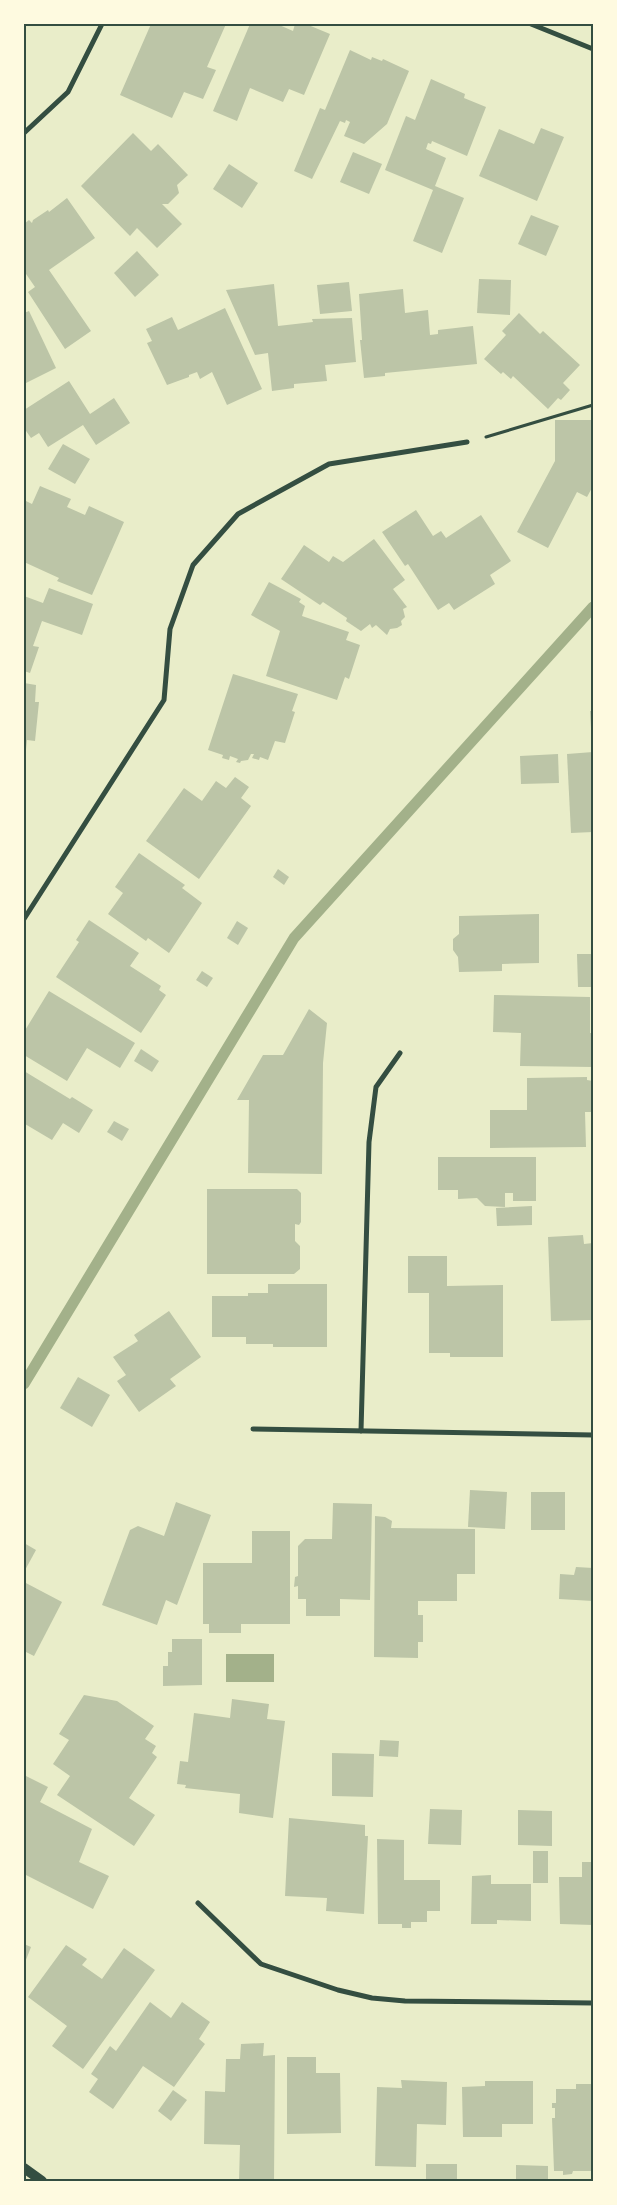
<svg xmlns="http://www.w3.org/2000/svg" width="617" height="2205" viewBox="0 0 617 2205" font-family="Ubuntu,sans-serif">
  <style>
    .water { fill: #a3b18a }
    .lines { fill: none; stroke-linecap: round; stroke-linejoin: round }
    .stream { stroke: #a3b18a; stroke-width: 11 }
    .building { fill: #bcc5a7 }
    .path { stroke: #344e41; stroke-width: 3 }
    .minor { stroke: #344e41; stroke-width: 5 }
    .secondary { stroke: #344e41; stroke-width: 10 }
    .neatline { fill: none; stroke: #344e41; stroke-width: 2 }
  </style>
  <rect width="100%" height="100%" fill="#e9edc9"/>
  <rect class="water" x="226" y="1654" width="48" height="28"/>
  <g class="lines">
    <polyline class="stream" points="24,1384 294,938 593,607"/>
  </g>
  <g class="building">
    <polygon points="151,24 154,25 155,24 226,24 207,67 216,70 203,99 184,92 172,118 120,95"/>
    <polygon points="250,24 277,24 293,31 295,24 306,24 330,34 304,95 289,89 283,102 250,88 237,121 213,111"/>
    <polygon points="350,50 371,60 372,57 382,61 383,59 409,71 387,124 364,144 344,136 350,122 346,120 345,123 340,121 312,179 294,171 320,108 325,110"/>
    <polygon points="431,79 465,94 464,98 486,107 467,156 432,141 431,144 428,143 426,149 446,158 435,186 464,198 442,253 413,241 433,190 385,170 406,116 415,120"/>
    <polygon points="541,128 564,137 537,201 479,176 499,129 534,144"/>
    <polygon points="133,133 151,151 158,144 188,175 177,185 179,193 168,204 162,204 182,224 157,248 137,228 130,236 81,186"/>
    <polygon points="353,152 382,164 369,194 340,182"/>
    <polygon points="229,164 258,183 242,208 213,189"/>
    <polygon points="67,198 95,238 49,270 91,331 65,349 28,292 35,287 24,271 24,224 29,220 32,223 33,220 48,210 49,212"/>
    <polygon points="531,215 559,226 546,256 518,244"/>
    <polygon points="137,251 159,275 135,297 114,273"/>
    <polygon points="479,279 511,280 510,315 477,313"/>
    <polygon points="349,282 352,311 320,314 317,285"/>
    <polygon points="274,284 278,326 313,322 312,319 352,318 356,362 325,365 327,381 294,384 294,388 272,391 268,353 255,355 226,290"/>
    <polygon points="403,289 405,313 428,310 430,335 438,334 438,330 473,326 477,364 385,373 385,376 364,378 360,340 362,340 359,294"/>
    <polygon points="225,308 262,389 227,405 212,372 200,379 197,372 189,375 189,377 167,385 147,343 152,341 146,329 172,317 178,330"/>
    <polygon points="29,311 56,368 24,384 24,313"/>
    <polygon points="519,313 540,334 543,331 580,365 563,383 570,390 561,400 558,398 548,409 513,376 511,379 503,372 501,374 484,359 506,335 502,331"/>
    <polygon points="69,381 90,414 114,398 130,423 96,445 83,425 48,447 39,433 31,438 24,428 24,410"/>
    <polygon points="555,420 592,420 593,486 587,497 577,492 548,548 517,532 555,461"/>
    <polygon points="63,444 90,459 75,484 48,469"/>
    <polygon points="40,486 71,499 67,507 85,515 89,506 124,522 92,595 57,581 59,578 24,562 24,508 26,501 32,504"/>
    <polygon points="416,510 433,536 441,531 446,538 481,515 511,561 490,575 495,584 454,610 449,603 438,610 408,564 405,566 382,532"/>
    <polygon points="374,539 405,580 393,589 407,607 403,609 405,617 401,621 402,625 397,628 390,629 387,635 376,625 372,628 370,624 361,631 346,621 347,618 323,602 320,605 281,579 304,545 329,562 333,556 343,562"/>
    <polygon points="269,582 301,599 299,602 305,606 302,616 349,632 346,640 360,645 349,679 345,677 337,700 266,676 280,631 251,615"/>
    <polygon points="49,588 93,604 82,635 42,621 33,646 39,647 30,673 24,671 24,596 43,603"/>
    <polygon points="233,674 298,694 292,711 295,712 285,743 275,741 268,760 260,757 259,760 252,758 254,754 251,754 248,760 241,761 240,763 236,762 238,759 230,756 229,760 222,758 223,755 208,750"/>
    <polygon points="24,683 36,685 35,702 39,702 35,741 27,740 25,759"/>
    <polygon points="590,711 593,711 593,746 592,746"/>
    <polygon points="593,752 593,832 571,833 567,754"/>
    <polygon points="558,754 559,783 521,784 520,756"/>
    <polygon points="235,777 249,787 241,798 251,806 199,879 146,841 184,788 202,801 216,781 226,788"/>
    <polygon points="139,853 185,885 182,888 202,903 169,953 148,938 146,941 108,914 123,893 115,887"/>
    <polygon points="278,869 289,877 284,885 273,877"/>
    <polygon points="539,914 539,963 502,964 502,971 459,972 458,957 453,950 453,939 459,934 459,916"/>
    <polygon points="89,920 139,953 130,966 161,986 159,990 166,995 141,1033 56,977 79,942 76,940"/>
    <polygon points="237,921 248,928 238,945 227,938"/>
    <polygon points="577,954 593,954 593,987 578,987"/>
    <polygon points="202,971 213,978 207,987 196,980"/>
    <polygon points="49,991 135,1043 120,1068 87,1048 67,1081 24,1055 24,1032"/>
    <polygon points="494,995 590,997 590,1033 593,1033 593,1067 520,1066 521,1033 493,1032"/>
    <polygon points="309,1009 327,1023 323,1063 322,1174 248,1173 249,1100 237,1100 263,1055 283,1055"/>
    <polygon points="141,1049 159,1061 152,1072 134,1061"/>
    <polygon points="24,1071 70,1099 72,1097 93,1110 79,1133 63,1123 52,1140 25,1124 24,1127"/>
    <polygon points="587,1077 587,1080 593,1081 593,1112 585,1112 586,1147 490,1148 490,1110 527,1110 527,1078"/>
    <polygon points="114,1121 129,1129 122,1141 107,1132"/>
    <polygon points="438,1157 536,1157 536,1201 513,1201 513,1193 505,1193 505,1207 485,1206 477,1198 458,1199 458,1190 438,1190"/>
    <polygon points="207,1189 297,1189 301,1193 301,1222 299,1225 295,1224 295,1241 300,1246 300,1269 294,1274 207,1274"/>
    <polygon points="532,1206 532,1225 497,1226 496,1208"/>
    <polygon points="583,1235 584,1244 593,1243 593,1320 551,1321 548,1237"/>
    <polygon points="408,1256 447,1256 447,1286 503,1285 503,1357 450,1357 450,1353 429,1353 429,1293 408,1293"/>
    <polygon points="268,1284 327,1284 327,1347 273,1347 273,1344 246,1344 246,1337 212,1337 212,1296 248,1296 248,1293 268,1293"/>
    <polygon points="169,1311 201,1357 170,1379 176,1386 139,1412 117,1381 126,1375 113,1357 138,1341 134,1335"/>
    <polygon points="78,1377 110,1395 92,1427 60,1408"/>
    <polygon points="470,1490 507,1492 505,1529 468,1527"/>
    <rect x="531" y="1492" width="34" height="38"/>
    <polygon points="176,1502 211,1515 177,1605 166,1600 157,1625 102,1605 130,1530 138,1526 164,1536"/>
    <polygon points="333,1503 372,1504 370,1600 340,1599 340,1616 306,1616 306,1599 298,1599 298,1586 294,1587 295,1577 298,1576 298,1546 305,1539 332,1539"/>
    <polygon points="375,1516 385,1517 392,1521 391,1528 475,1529 475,1574 457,1574 457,1601 418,1601 418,1615 423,1615 423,1642 418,1642 418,1658 374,1657"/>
    <polygon points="252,1531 290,1531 290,1624 241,1624 241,1633 209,1633 209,1624 203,1624 203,1563 252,1563"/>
    <polygon points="24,1543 36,1550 24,1572"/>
    <polygon points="576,1567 593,1568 593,1601 559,1599 560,1574 574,1575"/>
    <polygon points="24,1582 62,1602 34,1656 24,1651"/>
    <polygon points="172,1639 202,1639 202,1685 163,1686 163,1666 168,1666 168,1652 172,1652"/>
    <polygon points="84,1695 117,1701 154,1726 145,1739 156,1746 152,1753 157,1757 129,1798 155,1815 134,1846 57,1795 70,1776 53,1764 69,1740 59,1734"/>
    <polygon points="232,1699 269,1704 267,1719 285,1721 273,1818 239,1813 240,1794 185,1788 186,1785 177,1784 180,1761 188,1762 194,1713 230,1718"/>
    <polygon points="380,1740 399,1741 398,1757 379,1756"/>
    <polygon points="332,1753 374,1754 373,1797 332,1796"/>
    <polygon points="24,1775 48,1787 40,1802 92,1829 79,1862 109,1876 93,1909 24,1874"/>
    <polygon points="430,1809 462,1810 461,1845 428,1844"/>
    <polygon points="518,1810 552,1811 552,1846 518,1845"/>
    <polygon points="289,1818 365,1825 365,1836 368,1836 364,1914 326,1911 327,1898 285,1896"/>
    <polygon points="377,1839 404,1840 404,1880 440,1880 440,1911 427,1911 427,1922 411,1922 411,1928 402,1928 402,1924 378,1924"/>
    <rect x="533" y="1851" width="15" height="32"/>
    <polygon points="582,1862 593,1862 593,1925 560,1924 559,1877 582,1877"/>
    <polygon points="491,1875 491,1884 531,1884 531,1921 497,1920 497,1924 471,1924 472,1876"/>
    <polygon points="24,1944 31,1947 24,1965"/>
    <polygon points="66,1945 87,1959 82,1965 102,1979 124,1948 155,1970 83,2069 52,2046 67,2026 28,1997"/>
    <polygon points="150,2002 171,2018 182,2002 210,2022 199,2039 205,2044 174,2087 143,2066 113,2109 89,2092 98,2079 91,2074 110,2046 116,2051"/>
    <polygon points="264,2043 263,2056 275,2055 274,2181 239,2181 240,2145 204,2144 205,2091 225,2092 226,2059 240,2059 241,2044"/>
    <polygon points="287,2057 316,2057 316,2073 340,2073 341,2133 287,2134"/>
    <polygon points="401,2080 447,2082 446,2125 417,2124 416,2167 375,2166 377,2087 402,2088"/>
    <polygon points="485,2081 533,2081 533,2124 502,2124 502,2137 463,2137 462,2087 485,2086"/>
    <polygon points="576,2084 593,2084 593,2171 573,2171 572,2174 563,2175 563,2171 554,2171 552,2118 555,2118 555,2108 552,2108 552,2103 556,2103 556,2089 576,2089"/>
    <polygon points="173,2090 187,2100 171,2121 158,2111"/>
    <rect x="426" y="2164" width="31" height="17"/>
    <polygon points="516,2165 548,2166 548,2181 516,2181"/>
  </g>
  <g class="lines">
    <polyline class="path" points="486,437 593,405"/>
    <g class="minor">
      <polyline points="531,24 593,49"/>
      <polyline points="24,133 68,92 102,24"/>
      <polyline points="24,919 164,700 170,629 193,565 238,514 329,464 467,442"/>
      <polyline points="253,1429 593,1435"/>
      <polyline points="361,1431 369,1142 376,1087 400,1053"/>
      <polyline points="198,1903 261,1964 338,1990 372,1998 405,2001 593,2003"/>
    </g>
    <polyline class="secondary" points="24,2168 42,2181"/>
  </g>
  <rect width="617" height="2205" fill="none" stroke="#fefae0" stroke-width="50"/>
  <rect x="25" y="25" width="567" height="2155" class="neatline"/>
</svg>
